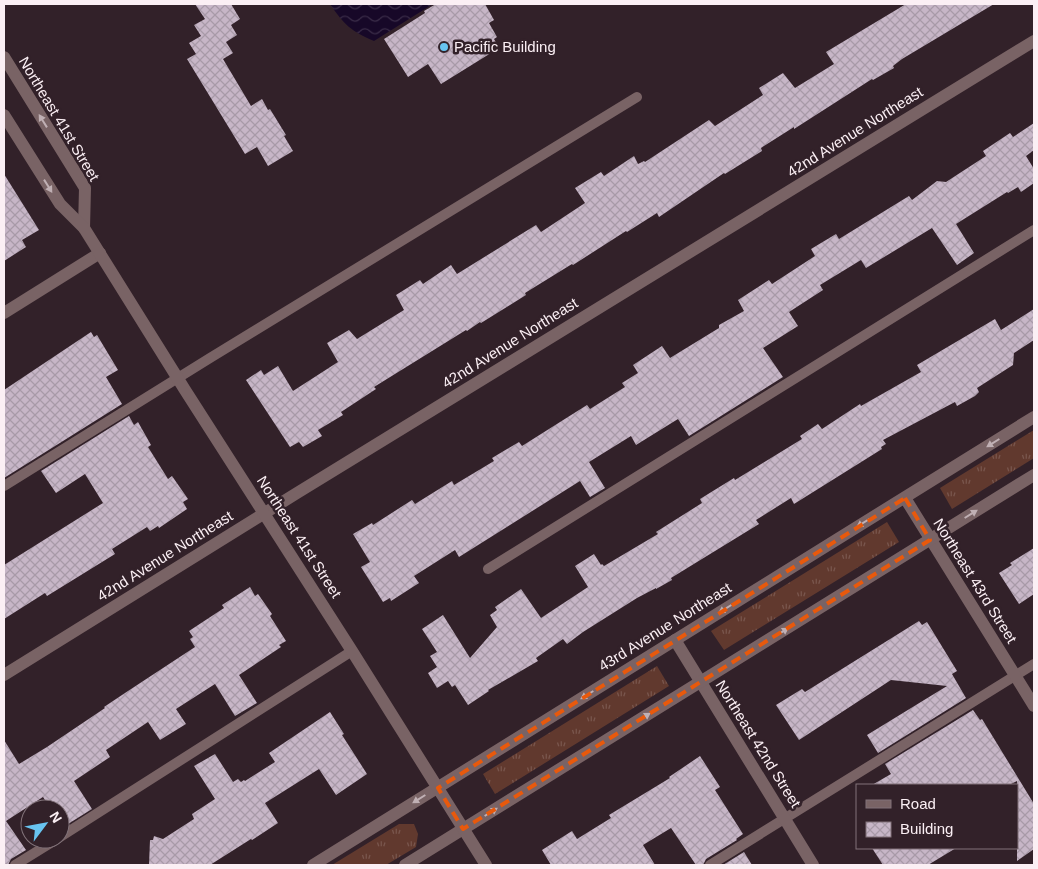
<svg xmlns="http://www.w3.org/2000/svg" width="1038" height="869" viewBox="0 0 1038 869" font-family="Arial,sans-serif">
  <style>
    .grass { fill: url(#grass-tufts) }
    .water { fill: url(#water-waves) }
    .building { fill: url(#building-cross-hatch) }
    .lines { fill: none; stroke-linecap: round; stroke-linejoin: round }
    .service { stroke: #796365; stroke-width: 10 }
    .minor { stroke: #796365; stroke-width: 12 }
    .tertiary { stroke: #796365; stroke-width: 12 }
    .oneway { fill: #c0b0b4 }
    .marked { fill: none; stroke: #e8590c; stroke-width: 4; stroke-dasharray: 10 6; stroke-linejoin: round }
    .poi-dot { fill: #68c4f0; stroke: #322129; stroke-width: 2 }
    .labels { text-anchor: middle; stroke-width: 5; stroke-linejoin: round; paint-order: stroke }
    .poi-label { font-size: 15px; fill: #fbeff4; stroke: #322129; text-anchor: start }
    .street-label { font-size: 15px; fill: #fbeff4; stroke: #322129 }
  </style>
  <defs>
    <pattern id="grass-tufts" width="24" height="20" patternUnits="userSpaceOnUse" patternTransform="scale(1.25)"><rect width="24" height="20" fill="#61392e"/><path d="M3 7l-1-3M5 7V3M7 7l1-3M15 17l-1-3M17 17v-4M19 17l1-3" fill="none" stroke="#79564d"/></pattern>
    <pattern id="water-waves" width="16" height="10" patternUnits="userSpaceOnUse" patternTransform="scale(1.25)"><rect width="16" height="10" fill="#170828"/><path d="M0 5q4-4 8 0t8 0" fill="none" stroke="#3a2c48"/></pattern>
    <pattern id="building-cross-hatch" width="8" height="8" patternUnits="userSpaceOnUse" patternTransform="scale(1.25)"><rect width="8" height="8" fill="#c7b6c7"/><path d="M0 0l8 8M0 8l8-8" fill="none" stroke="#a89aa8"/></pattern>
  </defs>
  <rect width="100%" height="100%" fill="#322129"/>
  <g class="grass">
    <polygon points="1034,430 1034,458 952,509 940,488"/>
    <polygon points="887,522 899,542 724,650 711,631"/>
    <polygon points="657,666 669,686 495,794 483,774"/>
    <polygon points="399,824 414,824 418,834 416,847 386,865 332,865"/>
  </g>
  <path class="water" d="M330 4H433L374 41C351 31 344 25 330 4Z"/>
  <g class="building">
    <polygon points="195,4 231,4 240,19 231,25 237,35 226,42 233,53 223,59 251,106 262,99 268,110 270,109 286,135 284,136 293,151 268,166 257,147 245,154 187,59 196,54 189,43 201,36 194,25 205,19"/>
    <polygon points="436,4 485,4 494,20 489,23 497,37 494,39 499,48 441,84 428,64 408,77 384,39 425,13 424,11"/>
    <polygon points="906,4 994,4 902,59 893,66 894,68 873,80 872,79 794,129 794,127 761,148 762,151 725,174 724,173 659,217 657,213 627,232 626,231 573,265 572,264 525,293 526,295 481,323 480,322 467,331 466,330 374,387 376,389 341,412 343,415 318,430 322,436 303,447 299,442 290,447 246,380 261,370 264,375 278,366 293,391 338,362 327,343 349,330 357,339 404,310 396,295 420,280 423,284 451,265 457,274 536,225 541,232 585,203 575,188 601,172 604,176 634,156 638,164 644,161 645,162 709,120 715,126 763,95 759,88 783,73 795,88 834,64 826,52"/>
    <polygon points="1034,123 1034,150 1026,156 1034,169 1034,183 1021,192 1018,187 1008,193 1007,192 956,224 974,253 957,265 932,228 866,268 861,260 820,285 823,290 789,312 798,326 763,348 783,377 689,436 678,419 636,445 631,436 589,462 605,488 590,497 580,481 459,557 455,550 414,576 419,583 391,601 390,598 383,602 361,567 370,562 353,534 372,523 373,525 412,500 415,504 452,481 454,485 494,461 492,458 519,442 522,446 587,405 590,409 625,387 622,383 638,373 633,365 662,346 670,358 719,328 719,325 744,311 738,300 769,280 772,284 815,256 811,249 836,234 839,239 909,196 912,200 937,181 946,182 986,156 983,151 1010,133 1013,137"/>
    <polygon points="4,174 39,230 22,240 26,247 4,261"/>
    <polygon points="1034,309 1034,340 1014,353 1013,365 977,388 979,392 975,396 957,406 955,402 883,440 886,444 881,447 882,449 794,504 791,498 756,520 759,524 671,578 672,580 656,589 656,588 637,598 583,632 567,644 563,639 536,658 538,661 488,690 489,691 468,705 455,685 452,687 448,681 437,688 428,673 437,667 430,656 437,652 422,629 443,615 470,658 497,627 490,615 497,610 495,607 521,589 541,618 588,587 575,566 594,554 601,565 602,564 604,566 658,534 656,532 702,503 700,499 734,478 735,480 802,439 800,436 818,424 822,429 860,404 861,406 921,372 917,365 995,319 1001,330"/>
    <polygon points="91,332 94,337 97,335 118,370 106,377 122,404 4,478 4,390"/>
    <polygon points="129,416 134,425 138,422 151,445 148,447 168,479 172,476 188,499 183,502 187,509 159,528 158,526 150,531 147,527 112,549 115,554 47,596 45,593 4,619 4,565 103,503 85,474 56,493 41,471"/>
    <polygon points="1034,548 1034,594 1019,604 999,573 1012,565 1010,563"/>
    <polygon points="250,587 255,596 258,594 272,614 270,616 286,641 279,645 281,647 239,675 257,703 235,716 215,684 176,709 186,724 160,740 148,722 106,750 110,757 74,781 92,809 60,829 60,809 51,809 43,797 6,821 26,850 11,859 8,865 4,865 4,740 19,764 47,747 105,708 104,707 128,691 195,647 190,639 193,637 189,631 224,608 222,605"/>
    <polygon points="919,621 922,625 927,622 957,671 952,674 966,698 878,753 867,735 947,686 891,680 799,740 776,705 802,689 805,692"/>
    <polygon points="973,710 980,720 982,719 1034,804 1034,849 1017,861 1017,781 1009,785 872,785 891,774 885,764"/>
    <polygon points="330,712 344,734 342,735 367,774 336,795 319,769 265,803 278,823 252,840 251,839 210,865 149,865 150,840 153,840 154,836 163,839 194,819 192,814 215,799 194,766 215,754 233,782 238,779 241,782 244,780 245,781 275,762 269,753"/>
    <polygon points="700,756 720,787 715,790 743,834 736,839 737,840 706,859 703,865 696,865 671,828 643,845 655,865 551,865 542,850 572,831 577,839 611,818 609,815 670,778 669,777"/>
    <polygon points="872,848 956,848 928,865 883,865"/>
    <polygon points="744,852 752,865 723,865"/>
  </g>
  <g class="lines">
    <g class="service">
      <polyline points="4,486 210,358 637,97"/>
      <polyline points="488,569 1034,230"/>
      <polyline points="60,837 352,651"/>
      <polyline points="15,865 57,839"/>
      <polyline points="710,865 1034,664"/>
    </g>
    <g class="minor">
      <polyline points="4,313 100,253"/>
      <polyline points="905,498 1034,706"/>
      <polyline points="675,640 813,865"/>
      <polyline points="4,675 297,493 1034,41"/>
      <polyline points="313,865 1034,417"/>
      <polyline points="405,865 1034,475"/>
    </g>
    <g class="tertiary">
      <polyline points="4,57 85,188 84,228"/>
      <polyline points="4,115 60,204 84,228 185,390 352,651 486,865"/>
    </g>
  </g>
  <defs><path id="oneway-solid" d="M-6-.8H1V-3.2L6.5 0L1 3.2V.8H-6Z" transform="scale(1.25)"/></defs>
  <g class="oneway">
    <use href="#oneway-solid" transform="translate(43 121) rotate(-122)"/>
    <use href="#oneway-solid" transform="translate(48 186) rotate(58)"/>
    <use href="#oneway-solid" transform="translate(993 443) rotate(148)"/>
    <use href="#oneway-solid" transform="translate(971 514) rotate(-32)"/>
    <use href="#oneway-solid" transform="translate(863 523) rotate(148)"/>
    <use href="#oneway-solid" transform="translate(725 609) rotate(148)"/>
    <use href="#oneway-solid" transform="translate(782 632) rotate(-32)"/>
    <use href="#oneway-solid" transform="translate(587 695) rotate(148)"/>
    <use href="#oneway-solid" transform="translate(644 717) rotate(-32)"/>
    <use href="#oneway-solid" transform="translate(419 799) rotate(148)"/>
    <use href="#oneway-solid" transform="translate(491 812) rotate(-32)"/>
  </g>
  <path class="marked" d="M905 498 930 540 463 829 438 788Z"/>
  <circle class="poi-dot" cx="444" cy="47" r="5"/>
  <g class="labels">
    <g class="poi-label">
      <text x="454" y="52">Pacific Building</text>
    </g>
    <g class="street-label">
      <text transform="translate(59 119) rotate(59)" y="5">Northeast 41st Street</text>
      <text transform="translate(855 132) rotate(-32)" y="5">42nd Avenue Northeast</text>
      <text transform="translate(510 343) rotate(-32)" y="5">42nd Avenue Northeast</text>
      <text transform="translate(299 537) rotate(57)" y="5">Northeast 41st Street</text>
      <text transform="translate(165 556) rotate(-32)" y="5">42nd Avenue Northeast</text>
      <text transform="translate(975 581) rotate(58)" y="5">Northeast 43rd Street</text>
      <text transform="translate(665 627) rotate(-32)" y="5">43rd Avenue Northeast</text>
      <text transform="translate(758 744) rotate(58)" y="5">Northeast 42nd Street</text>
    </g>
  </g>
  <rect width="1038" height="869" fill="none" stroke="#fbeff4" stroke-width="10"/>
  <rect x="856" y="784" width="162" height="65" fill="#322129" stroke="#82737a"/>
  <rect x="866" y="800" width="25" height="8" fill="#796365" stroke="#82737a"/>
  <text x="900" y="809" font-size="15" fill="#fbeff4">Road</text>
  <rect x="866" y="822" width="25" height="15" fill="url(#building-cross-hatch)" stroke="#82737a"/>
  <text x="900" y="834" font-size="15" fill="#fbeff4">Building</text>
  <g transform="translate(45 824) rotate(58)"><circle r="24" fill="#322129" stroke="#82737a"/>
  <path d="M0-4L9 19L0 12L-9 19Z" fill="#68c4f0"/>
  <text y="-8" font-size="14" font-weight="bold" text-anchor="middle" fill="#fbeff4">N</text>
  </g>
</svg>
